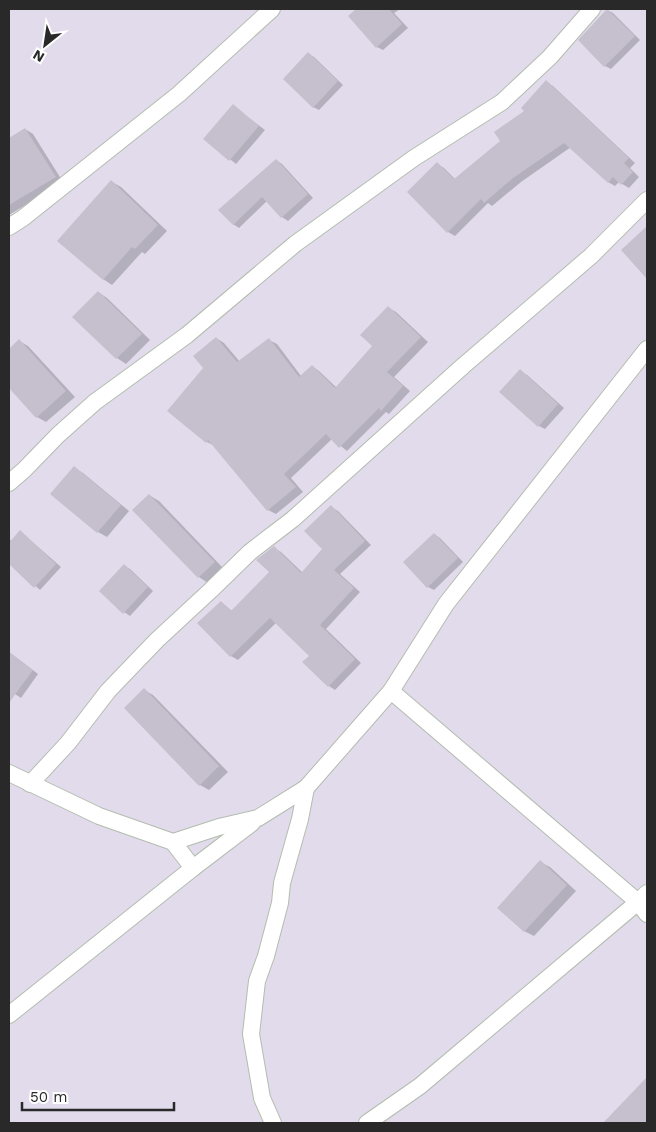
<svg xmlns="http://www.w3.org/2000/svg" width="656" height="1132" viewBox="0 0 656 1132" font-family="'Work Sans',sans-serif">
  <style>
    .shadow { fill: #0003 }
    .building { fill: #c6c0ce }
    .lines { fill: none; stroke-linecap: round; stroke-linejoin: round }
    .minor-casing { stroke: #b3bdaf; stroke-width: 18 }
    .minor { stroke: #fff; stroke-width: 16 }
  </style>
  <rect width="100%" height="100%" fill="#e2dbeb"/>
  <g class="shadow">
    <polygon points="358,9 400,9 394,13 408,28 383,50 377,47 349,16"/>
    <polygon points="607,10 613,13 640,40 611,69 605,66"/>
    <polygon points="308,54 314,57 343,85 319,110 313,107"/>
    <polygon points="546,82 553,86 635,163 630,168 639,177 629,188 619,182 615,186 608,182 571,147 521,182 492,206 488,203 455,236 448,232 437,164 444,168 456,180 502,141 526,111"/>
    <polygon points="233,106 265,130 236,164 205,139"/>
    <polygon points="25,129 33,134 63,182 9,215 9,140"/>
    <polygon points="276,160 282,164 313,198 288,221 282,217 267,201 239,228 233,224"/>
    <polygon points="112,182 121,187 167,231 145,254 142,252 112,285 103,279"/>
    <polygon points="98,292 107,298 150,340 126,364 117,358 74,316"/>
    <polygon points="389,308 396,312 428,342 394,377 410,391 389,414 386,412 347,451 332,439 291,478 303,492 276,514 268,510 215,446 207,442 169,411 204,368 216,338 224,343 240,362 269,340 277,344 301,376 312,366 319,371 337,388 374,346"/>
    <polygon points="19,341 28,346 75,397 46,422 37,417 9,386 9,351"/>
    <polygon points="526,374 564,408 545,429 539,426"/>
    <polygon points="74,468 83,473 129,511 107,537 98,532 52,494"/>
    <polygon points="149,495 159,501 223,568 208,583 199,577 134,510"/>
    <polygon points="331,507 338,511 371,545 340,574 360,592 326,629 361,663 335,690 329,686 310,656 276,623 238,660 231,656 221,602 232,611 271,572 274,548 281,552 303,573 324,549"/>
    <polygon points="21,532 61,567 40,590 9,562 9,539 12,541"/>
    <polygon points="434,534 440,538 463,562 434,590 428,587"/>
    <polygon points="124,566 130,569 153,591 130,616 124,612"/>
    <polygon points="9,652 38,674 21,698 9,690"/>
    <polygon points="144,690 153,695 228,772 209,790 200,785"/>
    <polygon points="540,862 550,867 576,891 534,936 524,931"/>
    <polygon points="647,1079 647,1123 612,1123 608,1120"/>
  </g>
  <g class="building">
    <polygon points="356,9 389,9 402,24 376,48 348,16"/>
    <polygon points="607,9 635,36 604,67 578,40"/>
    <polygon points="308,52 338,81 313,108 283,79"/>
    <polygon points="546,80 629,158 624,163 633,172 621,185 613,177 608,183 564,143 513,178 484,203 481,199 447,233 407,192 437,162 454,179 500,141 494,132 524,111 521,108"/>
    <polygon points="233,104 259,126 229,161 203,139"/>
    <polygon points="25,128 56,177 9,205 9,138"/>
    <polygon points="276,159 308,194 281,218 262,197 233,225 218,210"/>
    <polygon points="111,180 158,225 135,249 132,247 103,280 57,241"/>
    <polygon points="647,226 647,279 621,250"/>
    <polygon points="98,291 142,334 116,359 72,317"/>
    <polygon points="388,306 421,337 387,372 403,386 381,411 379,408 339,448 326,434 284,474 296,487 267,511 208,440 206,443 167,411 203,368 193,356 216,337 237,362 269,338 299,377 312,365 335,388 372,346 360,335"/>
    <polygon points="19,339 66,391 36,418 9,388 9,349"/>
    <polygon points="520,369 558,404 538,427 499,392"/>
    <polygon points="74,466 121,505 97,533 50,494"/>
    <polygon points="149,494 215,562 198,578 132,510"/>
    <polygon points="331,505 365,541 334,570 354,588 320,625 355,659 328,687 302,662 309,656 270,618 230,657 197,623 221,601 231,611 269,572 256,560 274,546 301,573 322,549 304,531"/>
    <polygon points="20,530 56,564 34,588 9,564 9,543"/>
    <polygon points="434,533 458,558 427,588 403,562"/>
    <polygon points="124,564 148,587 123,614 99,591"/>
    <polygon points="9,652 33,670 9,703"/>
    <polygon points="144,688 219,766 199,786 124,708"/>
    <polygon points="540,860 567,885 524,932 497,908"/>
    <polygon points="647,1077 647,1123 603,1123"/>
  </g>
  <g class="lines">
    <g class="minor-casing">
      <g id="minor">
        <polyline points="9,227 23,218 179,94 272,9"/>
        <polyline points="9,483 24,470 58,435 95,402 187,335 295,244 414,158 502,102 550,57 592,9"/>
        <polyline points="391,691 638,902 647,914"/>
        <polyline points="9,773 99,816 173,842 219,827 258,818 306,788 391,691 446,604 647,349"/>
        <polyline points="30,784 68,743 108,691 157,640 211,590 250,552 293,519 463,366 591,256 647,200"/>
        <polyline points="173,842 193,868"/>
        <polyline points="9,1015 193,868 252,823"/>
        <polyline points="273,1123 262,1098 251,1034 257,981 266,956 280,903 282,883 300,819 306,788"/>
        <polyline points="367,1123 420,1086 638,902 647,893"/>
      </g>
    </g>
    <use href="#minor" class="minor"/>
  </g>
  <rect width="656" height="1132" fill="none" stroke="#292929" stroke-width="20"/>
  <g transform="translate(45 45) rotate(210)" stroke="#ffffff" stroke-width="4" paint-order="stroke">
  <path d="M0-4L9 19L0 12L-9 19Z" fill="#292929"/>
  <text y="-8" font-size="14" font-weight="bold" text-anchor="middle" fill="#292929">N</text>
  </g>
  <path d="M22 1102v8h152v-8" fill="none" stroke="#292929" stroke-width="2.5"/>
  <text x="30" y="1102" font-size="15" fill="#292929" stroke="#ffffff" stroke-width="4" paint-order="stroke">50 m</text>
</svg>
